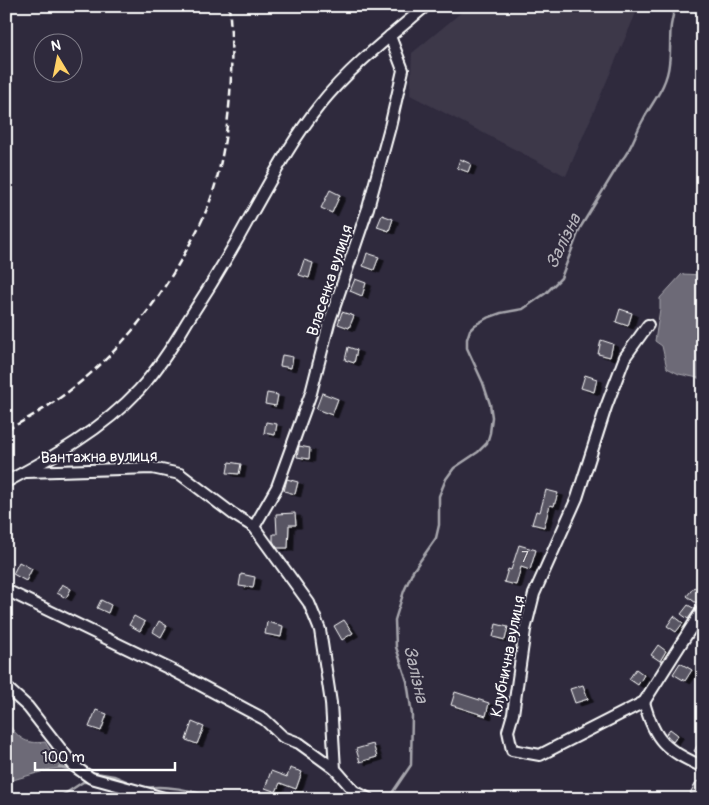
<svg xmlns="http://www.w3.org/2000/svg" width="709" height="805" viewBox="0 0 709 805" font-family="Pangolin,sans-serif">
  <style>
    .built { fill: #3c3749 }
    .water { fill: #6d6a77; stroke: #a7a6ad }
    .lines { fill: none; stroke-linecap: round; stroke-linejoin: round }
    .stream { stroke: #a7a6ad; stroke-width: 2.5 }
    .building { fill: #595564; stroke: #fff; filter: url(#shadow) }
    .minor-casing { stroke: #fff; stroke-width: 14 }
    .minor { stroke: #2f2a3d; stroke-width: 10 }
    .rail { stroke: #fff; stroke-width: 2.5; stroke-dasharray: 8 4; stroke-linecap: butt }
    .labels { text-anchor: middle; stroke-width: 4; stroke-linejoin: round; paint-order: stroke }
    .number-label { font-size: 14px; fill: #d6d4d8 }
    .street-label { font-size: 16px; fill: #fff; stroke: #2f2a3d }
    .water-label { font-size: 18px; font-style: italic; fill: #b6b4bb; stroke: #2f2a3d }
  </style>
  <defs>
    <filter id="shadow"><feDropShadow dx="5.5" dy="3" stdDeviation="0" flood-color="#0009"/></filter>
  </defs>
  <rect width="100%" height="100%" fill="#2f2a3d"/>
  <filter id="ink" filterUnits="userSpaceOnUse"><feTurbulence type="fractalNoise" baseFrequency=".02" numOctaves="2"/><feDisplacementMap in="SourceGraphic" scale="10" xChannelSelector="R" yChannelSelector="G"/><feConvolveMatrix kernelMatrix="1 2 1 2 8 2 1 2 1" color-interpolation-filters="sRGB"/></filter>
  <g filter="url(#ink)">
    <polygon class="built" points="469,6 639,6 566,176 410,95 412,53"/>
    <g class="water">
      <polygon points="682,274 703,275 703,379 679,374 667,368 662,346 655,341 660,309 660,298"/>
      <path d="M6 721C18 737 24 745 45 742L61 768 51 769 6 782Z"/>
    </g>
    <g class="lines">
      <g class="stream">
        <polyline points="59,767 73,770"/>
        <polyline points="90,772 114,776 135,785"/>
        <path d="M146 788C162 785 196 789 210 799"/>
        <polyline points="57,799 83,782 89,782"/>
        <path d="M388 799 411 765 412 715 407 681 396 647 395 620 404 591 413 571 436 538 439 525V496L446 479 454 468 478 452 487 443 490 433 492 417 490 404 483 383 467 348V339L470 330 475 325 487 318 501 313 523 309 546 293 561 278 580 228 621 161C632 149 635 134 643 120 653 101 667 86 669 64 672 42 667 29 676 6"/>
      </g>
    </g>
    <g class="building">
      <polygon points="460,159 471,164 468,172 457,168"/>
      <polygon points="330,190 340,195 332,213 321,208"/>
      <polygon points="382,215 393,219 389,231 377,227"/>
      <polygon points="367,253 379,257 374,270 363,266"/>
      <polygon points="304,260 313,263 309,278 299,275"/>
      <polygon points="355,279 366,283 362,296 350,291"/>
      <polygon points="620,309 632,313 628,326 616,322"/>
      <polygon points="342,312 354,316 349,328 338,324"/>
      <polygon points="601,340 613,344 610,357 598,354"/>
      <polygon points="348,347 357,350 354,363 345,360"/>
      <polygon points="282,355 293,357 291,368 280,366"/>
      <polygon points="585,375 597,379 594,392 581,388"/>
      <polygon points="267,393 278,395 276,406 265,404"/>
      <polygon points="322,393 338,399 332,415 316,409"/>
      <polygon points="266,422 277,424 275,435 264,433"/>
      <polygon points="299,446 310,448 309,459 297,457"/>
      <polygon points="229,462 241,464 239,474 227,473"/>
      <polygon points="287,479 298,482 295,494 284,491"/>
      <polygon points="546,490 558,493 554,506 550,505 544,527 532,524 536,511 540,512"/>
      <polygon points="295,513 296,525 289,525 288,548 277,548 273,541 273,534 277,534 276,514"/>
      <polygon points="519,545 536,550 530,570 521,567 516,585 504,582 508,569 511,570"/>
      <polygon points="19,562 32,569 26,581 13,574"/>
      <polygon points="241,574 255,577 253,588 239,586"/>
      <polygon points="62,584 71,589 66,598 57,593"/>
      <polygon points="694,587 703,593 696,603 687,596"/>
      <polygon points="101,600 111,605 108,613 97,608"/>
      <polygon points="688,605 695,609 688,619 681,614"/>
      <polygon points="134,616 145,622 140,631 129,625"/>
      <polygon points="674,616 683,623 676,632 667,626"/>
      <polygon points="344,620 353,633 342,640 334,626"/>
      <polygon points="159,621 167,626 161,637 153,632"/>
      <polygon points="267,622 283,626 281,637 265,634"/>
      <polygon points="496,624 508,627 505,640 493,637"/>
      <polygon points="658,645 666,651 660,661 651,655"/>
      <polygon points="680,663 692,670 685,681 673,674"/>
      <polygon points="636,669 644,675 638,685 629,679"/>
      <polygon points="583,685 588,699 575,703 570,689"/>
      <polygon points="455,692 489,703 486,716 451,705"/>
      <polygon points="96,710 107,714 101,731 89,727"/>
      <polygon points="192,722 204,727 197,744 186,740"/>
      <polygon points="670,729 678,735 673,742 666,734"/>
      <polygon points="703,736 703,757 694,751"/>
      <polygon points="373,744 377,757 360,762 356,749"/>
      <polygon points="290,768 302,772 296,789 280,783 276,792 265,788 271,771 287,777"/>
      <polygon points="697,781 703,785 703,799 690,793"/>
    </g>
    <g class="lines">
      <g class="minor-casing">
        <g id="minor">
          <polyline points="26,472 152,468 180,474 233,514 254,527 309,603 320,630 331,703 335,769 354,791 369,799"/>
          <path d="M6 482C53 457 103 429 139 390 158 369 173 346 187 322 210 287 231 252 251 215 272 178 292 140 319 106 349 68 389 37 426 6"/>
          <polyline points="254,527 277,487 311,393 329,323 368,208 390,127 403,70 390,36"/>
          <polyline points="6,590 174,671 264,719 283,737 299,743 335,769"/>
          <polyline points="6,687 28,707 74,766 91,778 168,799"/>
          <polyline points="644,702 540,755 512,750 508,731 513,714 525,630 534,594 577,498 606,407 625,357 648,325"/>
          <polyline points="644,702 703,609"/>
          <path d="M644 702C655 742 665 749 703 767"/>
        </g>
      </g>
      <use href="#minor" class="minor"/>
      <path class="rail" d="M6 430C81 393 136 337 178 265 190 244 202 223 210 201 230 144 235 65 229 6"/>
    </g>
  </g>
  <g class="labels">
    <g class="number-label">
      <text x="525" y="562">7</text>
    </g>
    <g class="street-label">
      <text transform="translate(329 280) rotate(-72)" y="6">Власенка вулиця</text>
      <text transform="translate(99 456) rotate(-1)" y="6">Вантажна вулиця</text>
      <text transform="translate(507 656) rotate(-79)" y="6">Клубнична вулиця</text>
    </g>
    <g class="water-label">
      <text transform="translate(563 241) rotate(-64)" y="6">Залізна</text>
      <text transform="translate(416 674) rotate(77)" y="6">Залізна</text>
    </g>
  </g>
  <rect width="709" height="805" fill="none" stroke="#2f2a3d" stroke-width="25"/>
  <rect x="12" y="12" width="684" height="780" fill="none" stroke="#fff" stroke-width="2" filter="url(#ink)"/>
  <g transform="translate(58 58) rotate(350)"><circle r="24" fill="#2f2a3d" stroke="#827f8b"/>
  <path d="M0-4L9 19L0 12L-9 19Z" fill="#ffd166"/>
  <text y="-8" font-size="14" font-weight="bold" text-anchor="middle" fill="#ffffff">N</text>
  </g>
  <path d="M35 762v8h140v-8" fill="none" stroke="#ffffff" stroke-width="2.5"/>
  <text x="42" y="762" font-size="15" fill="#ffffff" stroke="#2f2a3d" stroke-width="4" paint-order="stroke">100 m</text>
</svg>
